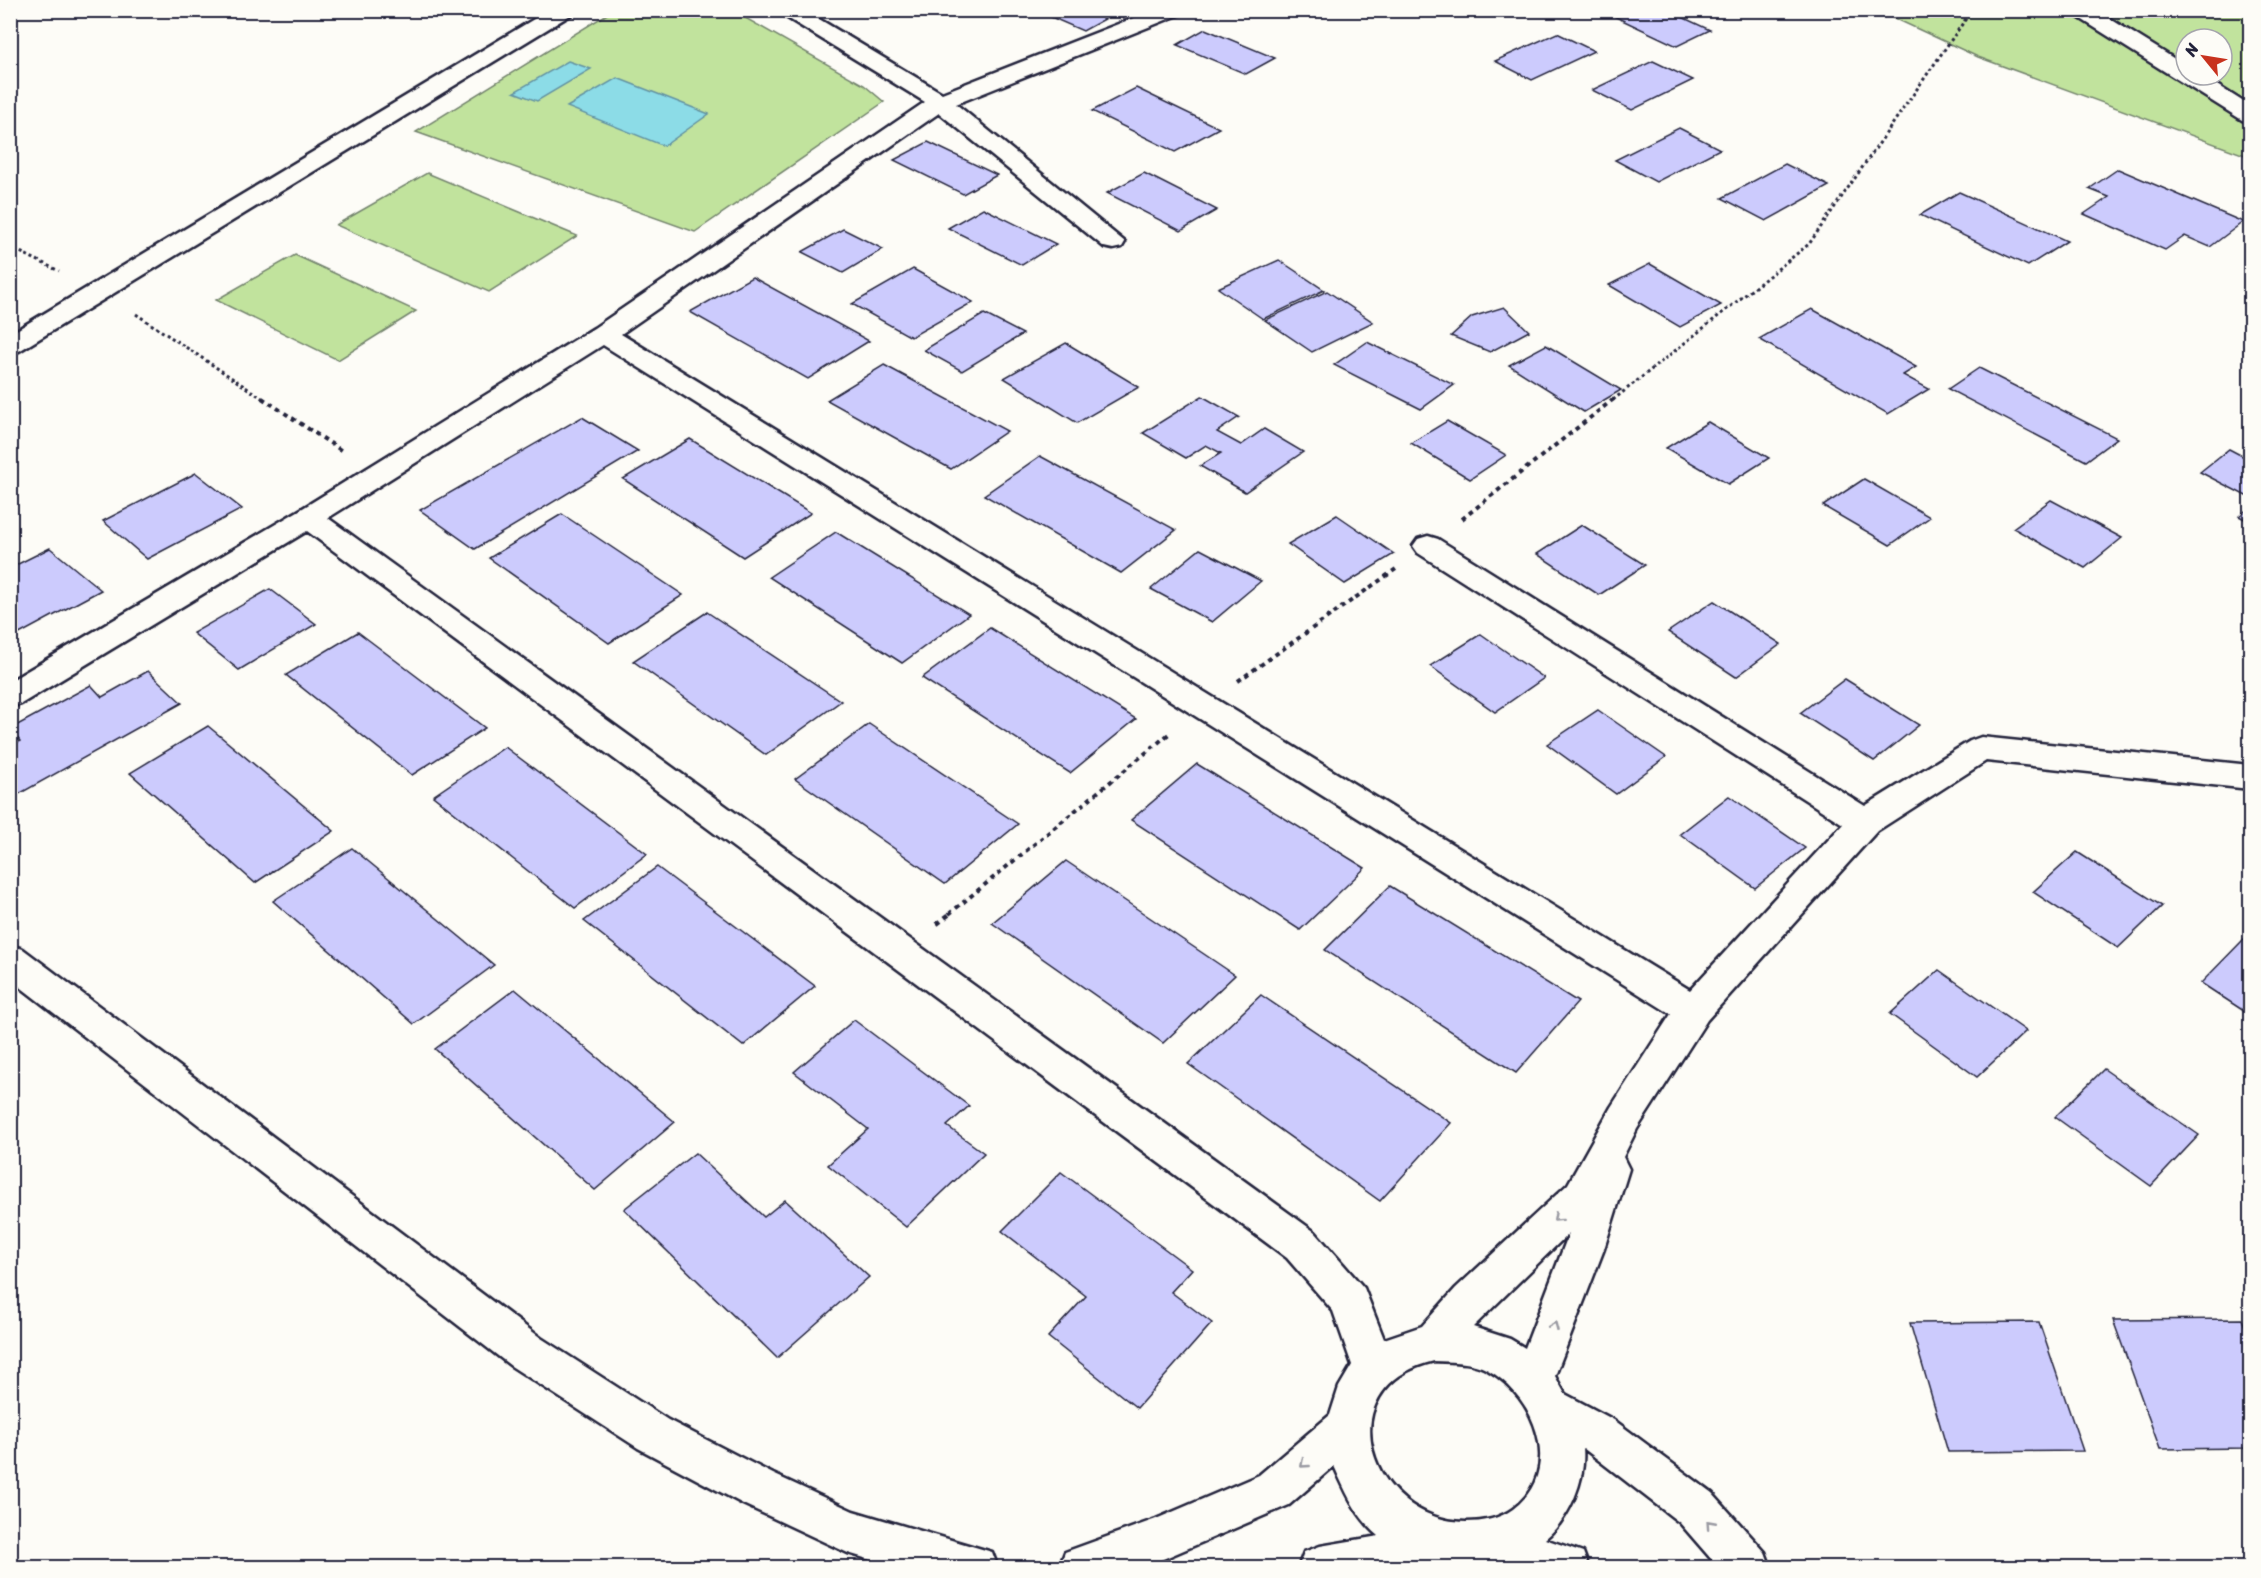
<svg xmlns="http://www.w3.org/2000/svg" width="2261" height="1578" viewBox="0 0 2261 1578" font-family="Sriracha,sans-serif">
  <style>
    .green { fill: #c1e39d; stroke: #72826c; stroke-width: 1.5; fill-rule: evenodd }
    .water { fill: #8cdce7; stroke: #6292a2; stroke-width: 1.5 }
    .building { fill: #cccbfd; stroke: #22223b; stroke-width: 1.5 }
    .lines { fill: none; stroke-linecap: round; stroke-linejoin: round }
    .minor-casing { stroke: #22223b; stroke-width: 5 }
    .path-far2 { stroke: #22223b; stroke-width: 3; stroke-dasharray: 3 3; stroke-linecap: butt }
    .path-far1 { stroke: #22223b; stroke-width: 4; stroke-dasharray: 4.5 4.5; stroke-linecap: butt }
    .path { stroke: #22223b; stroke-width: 4.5; stroke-dasharray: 5 5; stroke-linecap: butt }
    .minor { fill: #fdfcf7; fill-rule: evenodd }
    .oneway { stroke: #9a9aa2 }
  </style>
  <rect width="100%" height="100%" fill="#fdfcf7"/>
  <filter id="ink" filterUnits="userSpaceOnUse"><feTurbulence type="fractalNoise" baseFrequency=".0167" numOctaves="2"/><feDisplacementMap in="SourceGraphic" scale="12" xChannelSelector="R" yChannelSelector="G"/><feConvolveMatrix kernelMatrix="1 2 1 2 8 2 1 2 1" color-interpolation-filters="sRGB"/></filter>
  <g filter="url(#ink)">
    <g class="green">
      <polygon points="612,11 733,11 864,85 884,102 695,232 416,132"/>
      <path d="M1879 11H2250V157L1978 57ZM2186 39H2222V75H2186Z"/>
      <polygon points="427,173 577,236 489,292 336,225"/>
      <polygon points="295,255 416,311 338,360 216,300"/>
    </g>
    <g class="water">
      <polygon points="568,61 591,69 537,101 514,92"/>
      <polygon points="617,78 709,114 664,146 567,107"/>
    </g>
    <g class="building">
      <polygon points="1035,10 1100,10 1112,15 1083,31"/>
      <polygon points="1601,10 1667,10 1710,30 1677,46"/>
      <polygon points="1205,29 1275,58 1246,74 1177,45"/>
      <polygon points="1557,33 1594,51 1532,80 1495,61"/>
      <polygon points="1653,61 1693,80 1632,110 1592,90"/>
      <polygon points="1136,88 1219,128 1175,152 1092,111"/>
      <polygon points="1679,128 1720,149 1656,182 1615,160"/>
      <polygon points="928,142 997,175 963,194 894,160"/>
      <polygon points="1785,164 1829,186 1766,221 1722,198"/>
      <polygon points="2118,169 2243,222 2210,247 2185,236 2165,250 2084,214 2109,197 2089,189"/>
      <polygon points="1144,173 1217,210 1181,231 1107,193"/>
      <polygon points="1959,192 2067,241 2028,266 1920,215"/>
      <polygon points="983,208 1056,244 1022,265 948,228"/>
      <polygon points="843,229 883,249 843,273 802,252"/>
      <polygon points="1279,260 1324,290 1263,319 1218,288"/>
      <polygon points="1650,264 1721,305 1680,327 1609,285"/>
      <polygon points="913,269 973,302 911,337 852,304"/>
      <polygon points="752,277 869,341 808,379 690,312"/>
      <polygon points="1327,291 1373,322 1312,352 1265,320"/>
      <polygon points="1504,307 1529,331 1490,352 1451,336 1472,317"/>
      <polygon points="1812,309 1916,367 1903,375 1929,389 1888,414 1759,339"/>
      <polygon points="984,314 1023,334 962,371 924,350"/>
      <polygon points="1367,342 1454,385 1421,409 1334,365"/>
      <polygon points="1066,343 1139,387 1077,423 1004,378"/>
      <polygon points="1546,345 1621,390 1584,412 1509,365"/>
      <polygon points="884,365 1007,431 951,469 827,400"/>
      <polygon points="1979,368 2117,438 2086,461 1948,389"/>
      <polygon points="1202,396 1239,417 1217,432 1241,445 1264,429 1303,452 1245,492 1200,466 1221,453 1206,445 1186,458 1143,433"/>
      <polygon points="582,417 638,451 475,549 420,510"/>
      <polygon points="1447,421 1506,455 1470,479 1411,443"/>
      <polygon points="1708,422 1769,458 1728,484 1666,448"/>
      <polygon points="690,439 811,513 743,557 623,479"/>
      <polygon points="2229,449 2250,460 2250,498 2200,472"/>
      <polygon points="1040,456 1176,530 1121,573 984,495"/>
      <polygon points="196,473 242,509 147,559 103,521"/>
      <polygon points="1864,479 1930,517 1890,545 1823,506"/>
      <polygon points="2051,500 2122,538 2085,568 2013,528"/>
      <polygon points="2250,507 2250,522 2239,516"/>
      <polygon points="562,514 683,595 609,643 489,558"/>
      <polygon points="1337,515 1394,554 1345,584 1288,544"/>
      <polygon points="1582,525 1645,565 1599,595 1537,554"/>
      <polygon points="836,532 969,614 902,663 769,577"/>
      <polygon points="50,548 101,590 10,639 10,568"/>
      <polygon points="1200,549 1261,581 1212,622 1151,589"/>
      <polygon points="270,589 316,624 239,670 193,633"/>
      <polygon points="1714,601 1781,644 1736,677 1668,632"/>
      <polygon points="707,612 841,701 766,755 633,661"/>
      <polygon points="990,628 1136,719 1070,773 922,678"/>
      <polygon points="358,632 485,728 412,775 286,675"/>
      <polygon points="1481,634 1544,678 1495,712 1430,666"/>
      <polygon points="148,671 182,703 10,799 10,747 20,741 10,729 91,685 102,697"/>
      <polygon points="1845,679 1919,725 1874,761 1800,713"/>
      <polygon points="1598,710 1666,757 1616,794 1547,744"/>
      <polygon points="869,724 1018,824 945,884 795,779"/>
      <polygon points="208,726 334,831 255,883 130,773"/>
      <polygon points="505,747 647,854 575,908 433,796"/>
      <polygon points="1197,764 1365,868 1300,930 1131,820"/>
      <polygon points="1729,796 1805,848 1755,888 1680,834"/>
      <polygon points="352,848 494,965 414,1024 273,901"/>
      <polygon points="2077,852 2162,906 2118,948 2033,892"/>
      <polygon points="1066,861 1235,975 1163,1043 992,923"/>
      <polygon points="657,867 815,986 743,1046 584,921"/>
      <polygon points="1390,886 1578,1002 1516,1073 1325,950"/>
      <polygon points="2244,939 2250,943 2250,1015 2201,983"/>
      <polygon points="1939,970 2026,1031 1977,1077 1890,1014"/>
      <polygon points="515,989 675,1122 595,1190 435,1049"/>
      <polygon points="1261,995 1451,1123 1380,1201 1188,1064"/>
      <polygon points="854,1020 969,1106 947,1126 984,1153 906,1227 828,1165 868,1129 794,1072"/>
      <polygon points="2104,1069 2199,1135 2151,1186 2055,1117"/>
      <polygon points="695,1153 764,1217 785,1200 869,1277 777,1358 624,1209"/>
      <polygon points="1061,1172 1192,1269 1171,1292 1212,1323 1137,1408 1048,1337 1086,1296 1002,1231"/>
      <polygon points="2242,1319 2250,1340 2250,1448 2160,1449 2113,1320"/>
      <polygon points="2039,1322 2083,1451 1948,1452 1910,1323"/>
    </g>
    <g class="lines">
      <g class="minor-casing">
        <g id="minor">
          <polygon points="549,10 575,10 572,14 19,351 10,353 10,334"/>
          <path d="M778 10H804L942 93 1154 10H1184L1181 14 956 104 1125 242 1122 247 1113 249 1104 247 939 113 621 334 1690 990 1843 824 1418 553 1413 546 1418 539 1428 536 1438 539 1865 806 1970 741 1981 737 2250 765V789L1986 761 1877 831 1707 1020 1637 1129 1623 1157 1629 1169 1604 1249 1555 1376 1565 1394 1614 1420 1712 1493 1765 1552 1771 1568H1719L1680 1523 1583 1448C1586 1479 1570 1518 1545 1539L1583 1552 1589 1568H1499L1488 1564 1450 1568H1298L1304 1552 1320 1546 1379 1536C1356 1517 1346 1492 1334 1466L1289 1505 1142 1568H1059L1065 1552 1156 1519 1259 1475 1330 1415 1339 1387 1352 1365 1333 1311 1287 1258 307 531 21 704 10 707V681L298 511 594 328 925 102 781 14ZM603 345 1671 1014 1611 1107 1568 1184 1456 1288 1422 1326 1384 1339 1364 1288 1315 1232 328 518ZM1569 1233 1525 1348 1510 1339 1473 1327ZM1434 1361C1451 1362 1472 1361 1488 1370 1536 1397 1564 1471 1513 1509 1499 1519 1483 1522 1466 1522 1369 1520 1325 1387 1434 1361Z"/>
          <polygon points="2070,10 2096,10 2186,66 2186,75 2201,75 2250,106 2250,122 2242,120 2073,14"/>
          <polygon points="10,945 23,949 541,1338 668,1420 773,1474 853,1511 992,1552 998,1568 898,1568 848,1553 743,1504 638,1448 511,1366 10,979"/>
        </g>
      </g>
      <g class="path-far2">
        <polyline points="10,247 59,271"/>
        <polyline points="136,314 265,400"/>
        <polyline points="1613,400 1809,244 1972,10"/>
      </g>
      <g class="path-far1">
        <polyline points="262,398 342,451"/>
        <polyline points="1462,519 1615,398"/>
        <polyline points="1238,681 1396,569"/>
        <polyline points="949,914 1170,733"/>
      </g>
      <polyline class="path" points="937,924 951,913"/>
      <use href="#minor" class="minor"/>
    </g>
    <defs><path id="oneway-chevron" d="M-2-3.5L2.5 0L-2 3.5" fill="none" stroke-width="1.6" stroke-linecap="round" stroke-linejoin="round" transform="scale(1.5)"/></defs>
    <g class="oneway">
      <use href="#oneway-chevron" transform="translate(1557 1218) rotate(138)"/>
      <use href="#oneway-chevron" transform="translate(1554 1326) rotate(-67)"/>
      <use href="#oneway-chevron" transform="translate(1304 1464) rotate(139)"/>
      <use href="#oneway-chevron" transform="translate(1710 1524) rotate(-132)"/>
    </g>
  </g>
  <rect width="2261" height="1578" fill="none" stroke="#fdfcf7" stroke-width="36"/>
  <rect x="18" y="18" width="2225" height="1542" fill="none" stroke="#22223b" stroke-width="2" filter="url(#ink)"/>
  <g transform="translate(2204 57) rotate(300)"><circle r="28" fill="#fdfcf7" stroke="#a5a5ac" stroke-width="1.5"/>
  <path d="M0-4.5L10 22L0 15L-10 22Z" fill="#c8321e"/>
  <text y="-9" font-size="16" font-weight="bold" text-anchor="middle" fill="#22223b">N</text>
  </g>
</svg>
